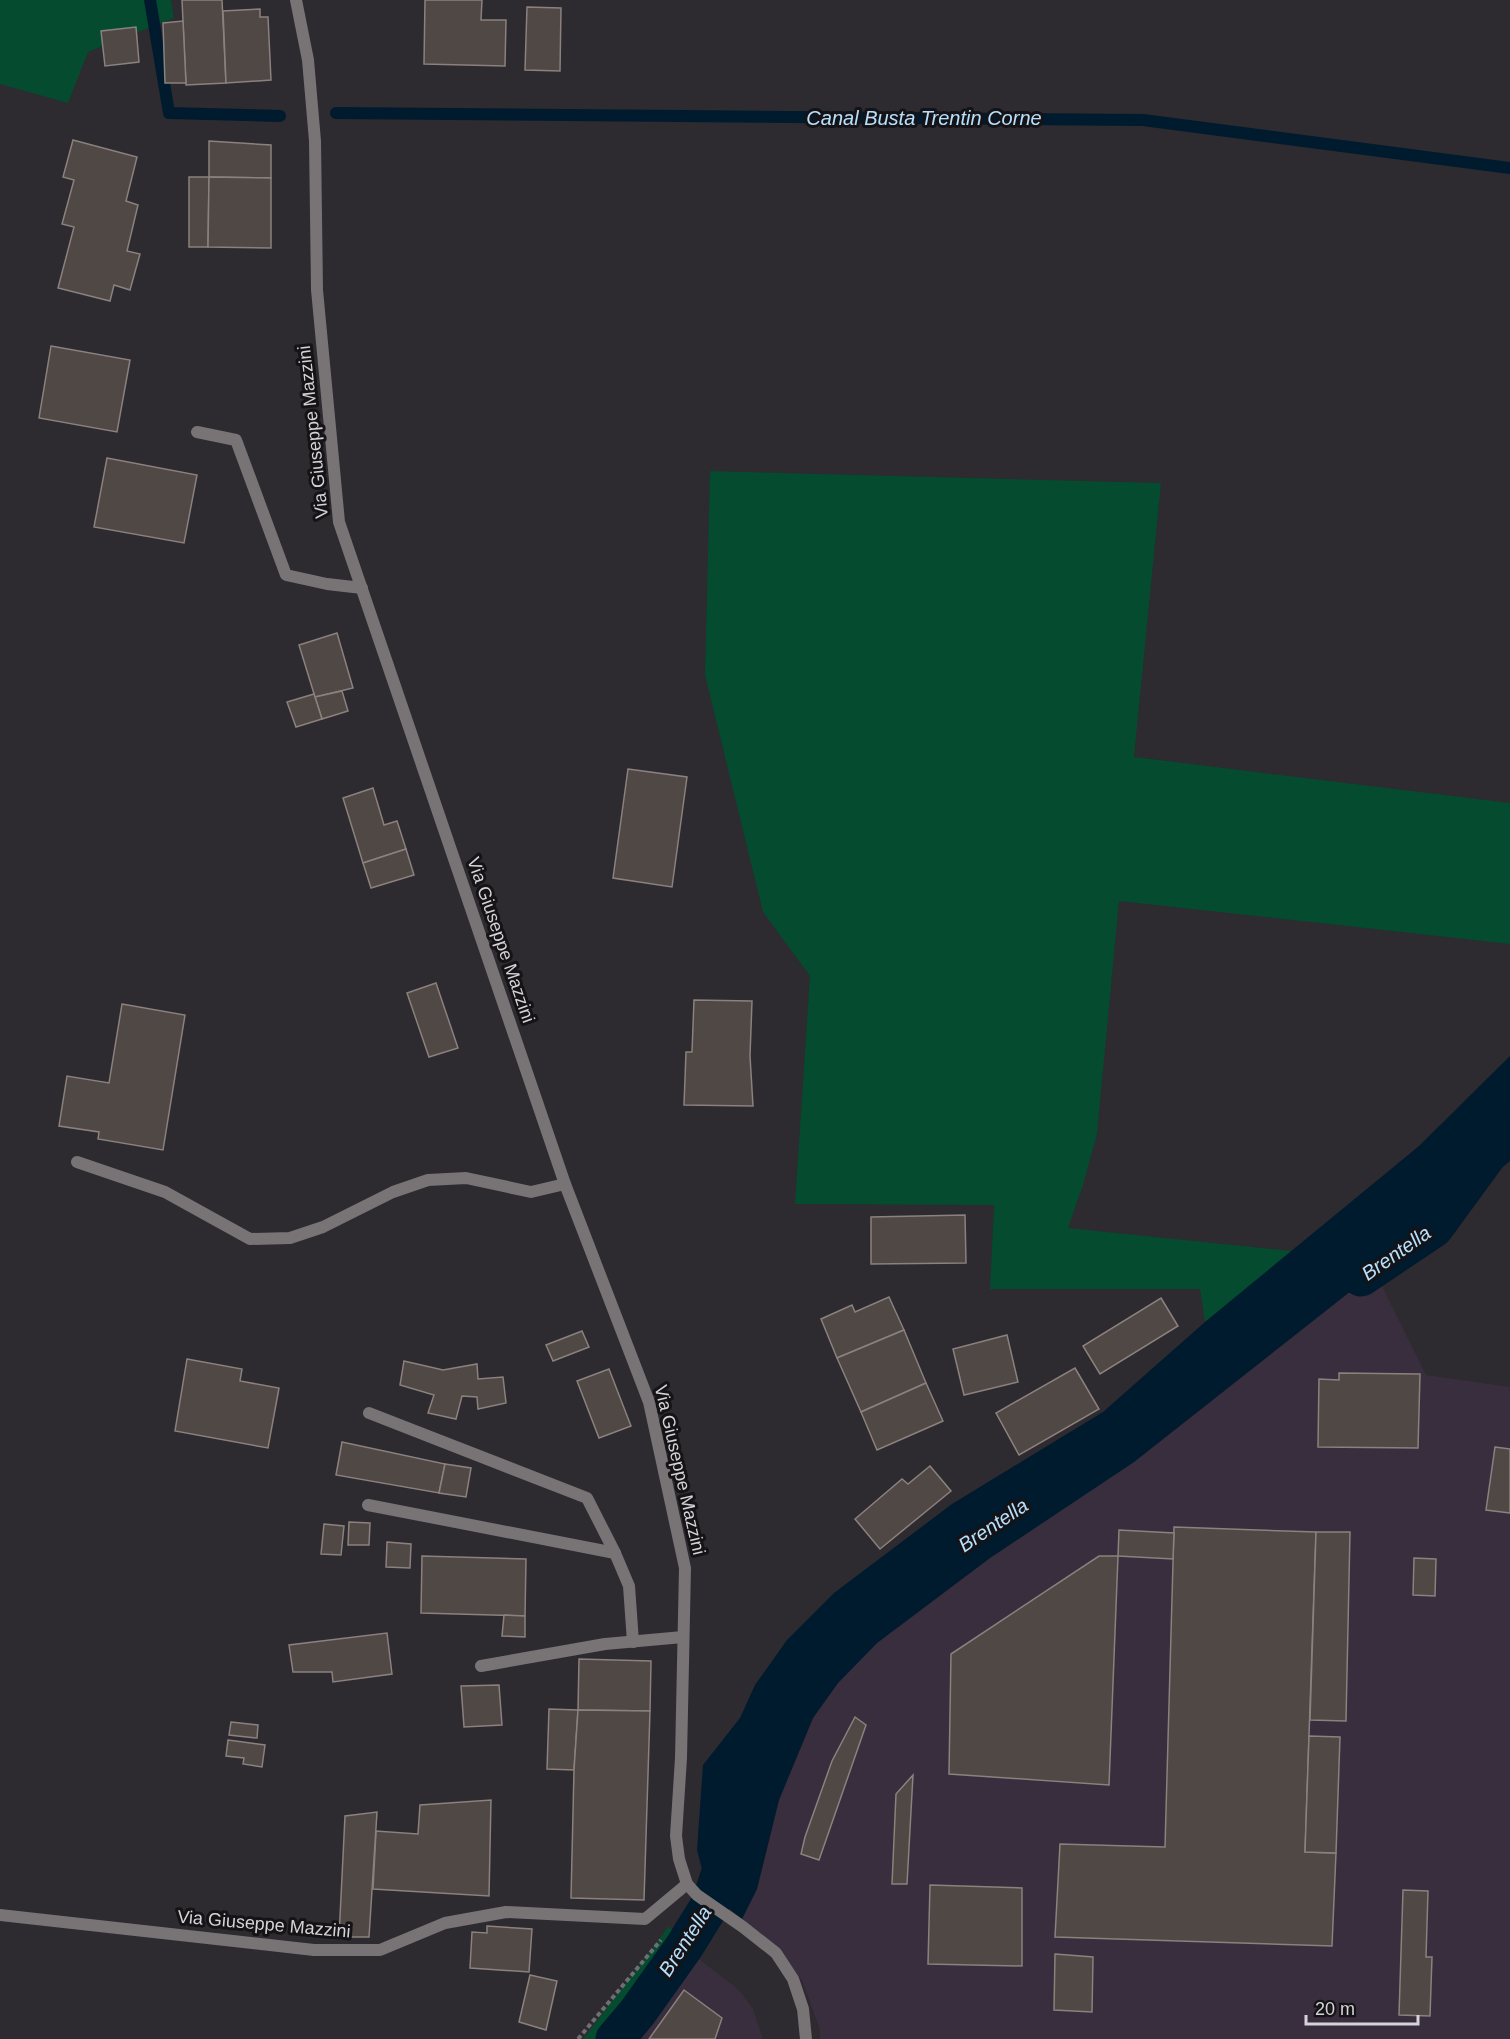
<svg xmlns="http://www.w3.org/2000/svg" width="1510" height="2039" viewBox="0 0 1510 2039" font-family="Arial,sans-serif">
  <style>
    .industrial { fill: #382e3e }
    .green { fill: #044b2f }
    .water { fill: #001b2d }
    .lines { fill: none; stroke-linecap: round; stroke-linejoin: round }
    .stream { stroke: #001b2d; stroke-width: 12 }
    .canal { stroke: #001b2d; stroke-width: 39 }
    .building { fill: #504845; stroke: #8b817e; stroke-width: 1.5 }
    .path { stroke: #716e73; stroke-width: 4; stroke-dasharray: 4.5 3; stroke-linecap: butt }
    .lane { stroke: #787374; stroke-width: 12 }
    .street { stroke: #787374; stroke-width: 12 }
    .labels { text-anchor: middle; stroke-width: 6; stroke-linejoin: round; paint-order: stroke }
    .street-label { font-size: 18px; fill: #d5d3d7; stroke: #151316 }
    .water-label { font-size: 20px; font-style: italic; fill: #b5e0fe; stroke: #151316 }
  </style>
  <rect width="100%" height="100%" fill="#2d2a30"/>
  <g class="industrial">
    <polygon points="1375,1272 1426,1375 1510,1387 1510,2039 820,2039 820,2030 802,1980 779,1950 742,1919 757,1889 779,1800 813,1718 838,1683 877,1643 990,1558 1134,1462"/>
    <polygon points="695,1956 739,1990 753,2009 763,2039 628,2039"/>
  </g>
  <g class="green">
    <polygon points="0,0 171,0 174,18 88,52 68,103 0,84"/>
    <polygon points="710,471 1161,483 1134,757 1510,803 1510,944 1119,901 1097,1134 1083,1185 1068,1228 1292,1251 1205,1322 1200,1289 990,1289 994,1205 795,1204 810,976 763,912 705,675"/>
    <polygon points="669,1926 679,1939 695,1956 628,2039 583,2039"/>
  </g>
  <polygon class="water" points="1510,1056 1510,1161 1375,1272 1134,1462 990,1558 877,1643 838,1683 813,1718 779,1800 757,1889 742,1919 722,1903 704,1877 697,1850 703,1765 740,1718 755,1685 787,1640 834,1593 952,1504 1103,1412 1205,1322 1419,1146"/>
  <g class="lines">
    <g class="stream">
      <polyline points="150,0 169,113 280,116"/>
      <polyline points="336,113 1143,120 1510,168"/>
    </g>
    <g class="canal">
      <polyline points="1361,1277 1434,1228 1510,1124"/>
      <polyline points="615,2039 637,2013 684,1947 710,1905 731,1843"/>
    </g>
  </g>
  <g class="building">
    <polygon points="182,0 222,0 226,83 186,85"/>
    <polygon points="425,0 482,0 481,20 506,20 505,66 424,64"/>
    <polygon points="527,7 561,8 560,71 525,70"/>
    <polygon points="260,9 260,17 268,17 271,80 226,83 223,11"/>
    <polygon points="183,21 186,83 165,83 163,23"/>
    <polygon points="136,27 139,62 105,66 101,31"/>
    <polygon points="73,140 137,157 126,201 138,205 127,251 140,254 130,290 114,285 110,301 58,288 74,227 62,224 74,180 63,177"/>
    <polygon points="209,141 271,145 271,178 209,177"/>
    <polygon points="189,177 209,177 208,247 189,247"/>
    <polygon points="209,177 271,178 271,248 208,247"/>
    <polygon points="51,346 130,360 117,432 39,418"/>
    <polygon points="107,458 197,475 184,543 94,527"/>
    <polygon points="337,633 353,688 315,697 299,645"/>
    <polygon points="342,691 348,711 322,719 315,697"/>
    <polygon points="314,694 322,719 296,727 287,702"/>
    <polygon points="628,769 687,777 672,887 613,878"/>
    <polygon points="373,788 384,825 397,821 406,849 363,863 343,798"/>
    <polygon points="406,849 414,875 371,888 363,863"/>
    <polygon points="436,983 458,1048 429,1057 407,993"/>
    <polygon points="694,1000 752,1001 750,1056 753,1106 684,1105 686,1052 692,1052"/>
    <polygon points="122,1004 185,1015 163,1150 98,1139 99,1132 59,1126 67,1076 109,1083"/>
    <polygon points="965,1215 966,1263 871,1264 871,1217"/>
    <polygon points="889,1297 904,1330 837,1358 821,1319 852,1305 855,1312"/>
    <polygon points="1161,1298 1178,1326 1100,1374 1083,1346"/>
    <polygon points="904,1330 926,1383 861,1412 837,1358"/>
    <polygon points="582,1331 589,1347 553,1361 546,1345"/>
    <polygon points="1007,1335 1018,1382 964,1395 953,1349"/>
    <polygon points="187,1359 242,1369 240,1381 279,1388 268,1448 175,1431"/>
    <polygon points="404,1361 443,1370 477,1364 478,1379 503,1377 506,1403 478,1409 477,1397 462,1396 456,1419 428,1413 434,1395 400,1385"/>
    <polygon points="1075,1368 1099,1409 1019,1455 996,1413"/>
    <polygon points="609,1369 631,1426 599,1438 577,1381"/>
    <polygon points="1339,1373 1420,1374 1418,1448 1318,1447 1319,1379 1339,1380"/>
    <polygon points="926,1383 943,1421 877,1450 861,1412"/>
    <polygon points="342,1442 445,1464 439,1493 336,1475"/>
    <polygon points="1495,1447 1510,1449 1510,1513 1486,1510"/>
    <polygon points="445,1464 471,1468 466,1497 439,1493"/>
    <polygon points="930,1466 951,1491 880,1549 855,1519 902,1479 908,1484"/>
    <polygon points="349,1522 370,1523 369,1545 348,1545"/>
    <polygon points="324,1524 344,1526 341,1555 321,1554"/>
    <polygon points="1174,1527 1316,1532 1305,1852 1336,1853 1332,1946 1055,1937 1060,1844 1165,1847"/>
    <polygon points="1119,1530 1174,1533 1173,1559 1118,1556"/>
    <polygon points="1316,1532 1350,1532 1346,1721 1310,1720"/>
    <polygon points="387,1542 411,1544 410,1568 386,1567"/>
    <polygon points="422,1556 526,1559 525,1616 421,1613"/>
    <polygon points="1099,1556 1118,1556 1109,1785 949,1774 951,1654"/>
    <polygon points="1414,1558 1436,1559 1435,1596 1413,1595"/>
    <polygon points="504,1615 525,1616 525,1637 502,1636"/>
    <polygon points="387,1633 392,1674 333,1682 332,1672 293,1672 289,1645"/>
    <polygon points="579,1659 651,1661 650,1711 578,1710"/>
    <polygon points="499,1685 502,1725 464,1727 461,1686"/>
    <polygon points="549,1709 578,1710 574,1770 547,1769"/>
    <polygon points="578,1710 650,1711 644,1900 571,1898 574,1770"/>
    <polygon points="855,1717 866,1725 819,1860 801,1854 805,1837 832,1761"/>
    <polygon points="231,1722 258,1725 257,1738 229,1735"/>
    <polygon points="1309,1736 1340,1737 1336,1853 1305,1852"/>
    <polygon points="228,1740 265,1745 262,1767 243,1764 244,1758 226,1756"/>
    <polygon points="913,1775 907,1884 892,1884 896,1794"/>
    <polygon points="491,1800 489,1896 373,1889 376,1831 418,1834 420,1805"/>
    <polygon points="377,1812 369,1937 339,1937 345,1816"/>
    <polygon points="930,1885 1022,1888 1022,1966 928,1964"/>
    <polygon points="1403,1890 1428,1891 1426,1957 1432,1957 1430,2016 1399,2015"/>
    <polygon points="487,1926 532,1929 529,1972 470,1968 472,1932 487,1933"/>
    <polygon points="1055,1954 1093,1957 1092,2012 1054,2010"/>
    <polygon points="530,1975 557,1981 546,2030 519,2022"/>
    <polygon points="684,1990 722,2018 715,2039 649,2039"/>
  </g>
  <g class="lines">
    <polyline class="path" points="578,2039 661,1940"/>
    <g class="lane">
      <polyline points="197,432 236,440 286,575 327,584 362,588"/>
      <polyline points="77,1162 165,1192 250,1239 290,1238 323,1227 393,1192 428,1180 466,1178 531,1192 565,1184"/>
      <polyline points="369,1413 587,1498 615,1553"/>
      <polyline points="368,1505 615,1553 629,1586 633,1642"/>
      <polyline points="481,1666 605,1644 683,1637"/>
      <polyline points="0,1915 314,1950 380,1950 445,1923 506,1912 645,1919 687,1884"/>
    </g>
    <polyline class="street" points="296,0 308,60 315,141 317,290 339,522 565,1184 649,1402 685,1568 681,1758 676,1836 679,1859 687,1884 697,1895 743,1927 776,1953 793,1979 803,2009 806,2039"/>
  </g>
  <g class="labels">
    <g class="street-label">
      <text transform="translate(313 432) rotate(-96)" y="6">Via Giuseppe Mazzini</text>
      <text transform="translate(501 940) rotate(71)" y="6">Via Giuseppe Mazzini</text>
      <text transform="translate(680 1470) rotate(77)" y="6">Via Giuseppe Mazzini</text>
      <text transform="translate(264 1924) rotate(5)" y="6">Via Giuseppe Mazzini</text>
    </g>
    <g class="water-label">
      <text x="924" y="125">Canal Busta Trentin Corne</text>
      <text transform="translate(1396 1253) rotate(-35)" y="7">Brentella</text>
      <text transform="translate(993 1525) rotate(-34)" y="7">Brentella</text>
      <text transform="translate(685 1941) rotate(-57)" y="7">Brentella</text>
    </g>
  </g>
  <path d="M1306 2015v9h112v-9" fill="none" stroke="#d5d3d7" stroke-width="3"/>
  <text x="1315" y="2015" font-size="18" fill="#d5d3d7" stroke="#151316" stroke-width="4.5" paint-order="stroke">20 m</text>
</svg>
